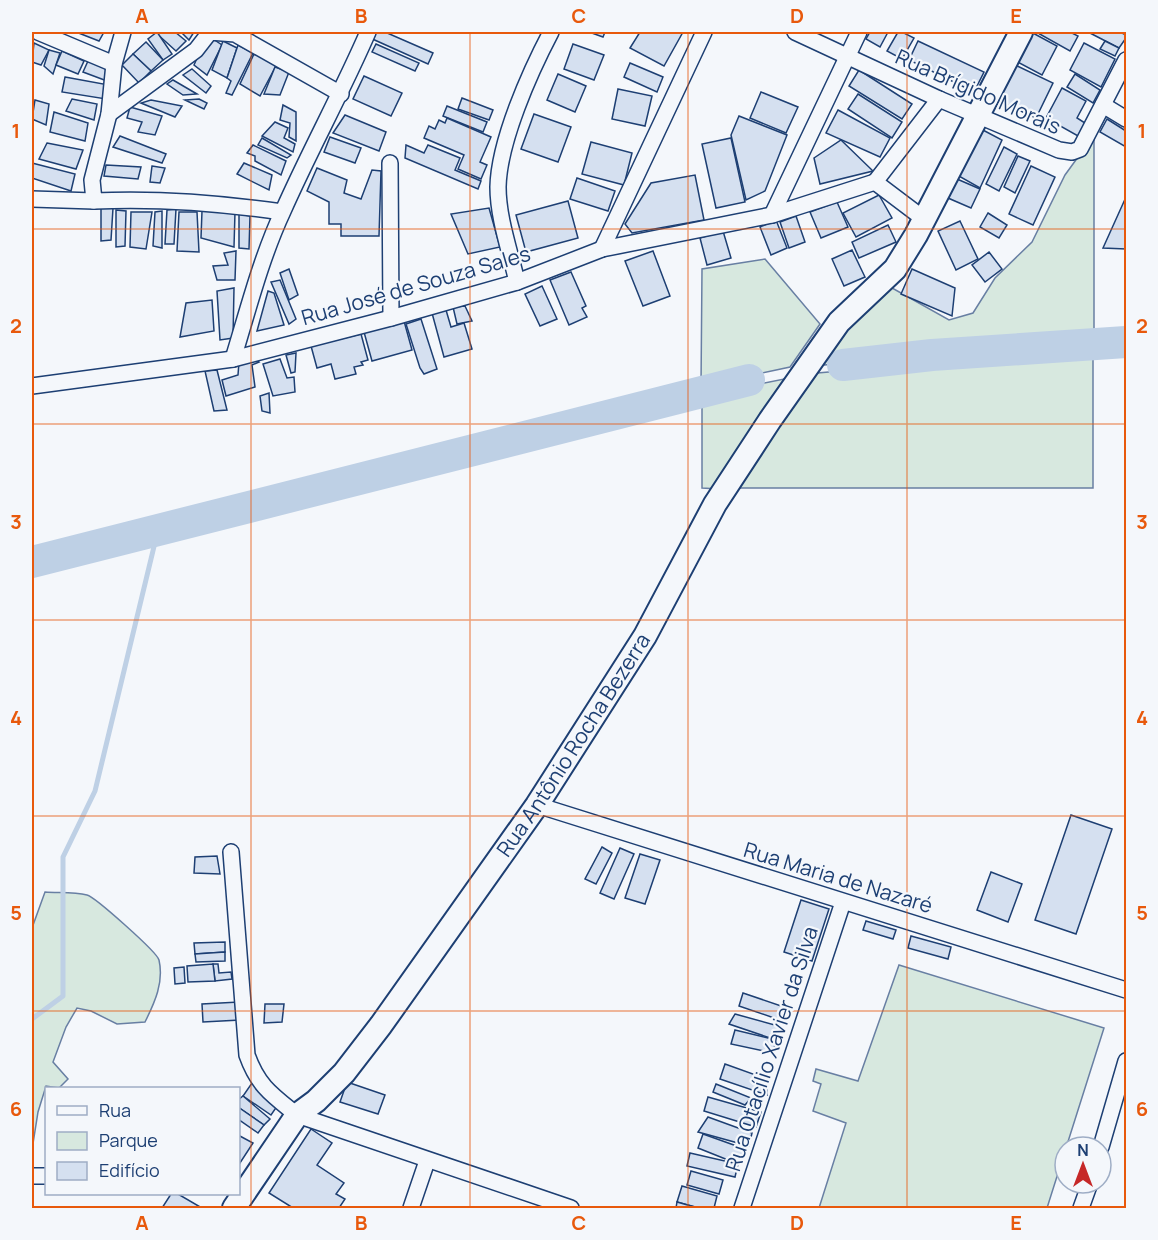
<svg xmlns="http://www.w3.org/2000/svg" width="1158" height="1240" viewBox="0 0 1158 1240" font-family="Manrope,sans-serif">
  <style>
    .green { fill: #d7e8df; stroke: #687fa3; stroke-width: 1.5 }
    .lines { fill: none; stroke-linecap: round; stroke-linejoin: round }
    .stream { stroke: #bed0e5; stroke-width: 5 }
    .river { stroke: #bed0e5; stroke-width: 32 }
    .building { fill: #d5e0f0; stroke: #1d3f73; stroke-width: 1.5 }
    .street-casing { stroke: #1d3f73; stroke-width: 18 }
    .secondary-casing { stroke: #1d3f73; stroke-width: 26 }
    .street { stroke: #f4f7fb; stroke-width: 15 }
    .secondary { stroke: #f4f7fb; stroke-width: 22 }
    .grid { fill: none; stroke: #e8590c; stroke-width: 1.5; stroke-opacity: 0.55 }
    .labels { text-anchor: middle; stroke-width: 4.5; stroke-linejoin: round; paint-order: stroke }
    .street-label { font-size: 21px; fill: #1d3f73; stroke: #f4f7fb }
    .neatline { fill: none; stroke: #e8590c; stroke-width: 2 }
    .grid-label { font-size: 20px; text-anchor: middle; font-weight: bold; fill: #e8590c }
  </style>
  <rect width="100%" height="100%" fill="#f4f7fb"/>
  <g class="green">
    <polygon points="1094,135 1094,338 814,366 885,284 949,320 973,313 995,278 1032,242 1065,175"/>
    <polygon points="765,259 820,324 790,367 701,386 702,269"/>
    <polygon points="1093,349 1093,488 731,488 806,374"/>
    <polygon points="794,377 719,489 702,488 702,396"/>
    <path d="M45 892C58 893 74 892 87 895 95 897 157 952 159 960 164 982 155 1002 145 1022L117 1024 91 1011 77 1008 66 1027 53 1062 68 1079 59 1088 46 1086 38 1112 32 1150V928Z"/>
    <polygon points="899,965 1104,1028 1047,1208 819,1208 846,1123 813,1111 821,1084 813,1081 816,1069 858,1081"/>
  </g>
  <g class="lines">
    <polyline class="stream" points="32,1019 63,996 63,857 95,791 158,530"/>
    <g class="river">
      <polyline points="843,365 932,355 1126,342"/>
      <polyline points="32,562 749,380"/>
    </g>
  </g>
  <g class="building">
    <polygon points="76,32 104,32 99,41"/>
    <polygon points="155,32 175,32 186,41 176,51"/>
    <polygon points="157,32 172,54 163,60 148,39"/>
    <polygon points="181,32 194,32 189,40"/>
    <polygon points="370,32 385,32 433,53 428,64 368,37"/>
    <polygon points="589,32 605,32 603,37"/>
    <polygon points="640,32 683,32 664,66 630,48"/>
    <polygon points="870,32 888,32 880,47 866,39"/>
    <polygon points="898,32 902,32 914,38 902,59 887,51"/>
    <polygon points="1031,32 1057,46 1042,75 1012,59"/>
    <polygon points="1036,32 1070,32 1078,36 1070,51"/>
    <polygon points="1088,32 1120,32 1126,35 1126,38 1119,48"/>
    <polygon points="207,35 222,45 207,75 194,65"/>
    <polygon points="223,41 237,48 227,78 212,70"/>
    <polygon points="918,41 984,72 974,92 909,60"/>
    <polygon points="1105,41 1119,48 1115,56 1100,49"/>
    <polygon points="146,42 163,60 151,71 133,54"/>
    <polygon points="34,43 49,50 41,65 32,62"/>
    <polygon points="1084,43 1115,59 1101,87 1070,70"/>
    <polygon points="376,44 419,63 415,71 372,52"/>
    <polygon points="573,44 604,55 594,80 564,69"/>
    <polygon points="238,45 253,53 232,95 226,93 231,81 227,78"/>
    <polygon points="49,50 60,53 53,74 44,66"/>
    <polygon points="62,51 84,61 78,74 56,65"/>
    <polygon points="133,54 151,71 139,83 122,65"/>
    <polygon points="254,54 277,64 260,96 240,84"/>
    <polygon points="88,61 111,70 107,81 83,72"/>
    <polygon points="630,63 663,77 657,92 624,77"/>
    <polygon points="1013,64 1053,83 1036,118 996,100"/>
    <polygon points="275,67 289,72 280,95 264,94"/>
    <polygon points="192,69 211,86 206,93 183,75"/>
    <polygon points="859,70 912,104 902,119 849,86"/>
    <polygon points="558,74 586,86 575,112 547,100"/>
    <polygon points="1075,74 1100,90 1093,103 1067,87"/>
    <polygon points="364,76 402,93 391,116 353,99"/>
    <polygon points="65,77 109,85 106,99 62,92"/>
    <polygon points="173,80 197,94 183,95 167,84"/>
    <polygon points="1062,88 1086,101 1077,118 1085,123 1078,136 1046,118"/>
    <polygon points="618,89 652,96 645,126 612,119"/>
    <polygon points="761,92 798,107 786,133 750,118"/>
    <polygon points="858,94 902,122 892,138 848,109"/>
    <polygon points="462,98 493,110 489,120 458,109"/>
    <polygon points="72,99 97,104 94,120 66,111"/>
    <polygon points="199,99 207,103 204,109 185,100"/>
    <polygon points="35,100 49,104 46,125 32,119"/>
    <polygon points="151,100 182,106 175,117 141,103"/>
    <polygon points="283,105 296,112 296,141 289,137 290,123 280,120"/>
    <polygon points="447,106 487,122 483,132 443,116"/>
    <polygon points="130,107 162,116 155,135 138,132 142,122 127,118"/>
    <polygon points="838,110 890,138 880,157 826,133"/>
    <polygon points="54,112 88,123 85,141 50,132"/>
    <polygon points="534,114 571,127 558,162 521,149"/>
    <polygon points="345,115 386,132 379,151 333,133"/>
    <polygon points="739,116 787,135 765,191 746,200 731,135"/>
    <polygon points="447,118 491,137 480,162 487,165 481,179 458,169 464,155 424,138 429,126 435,129 439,120 445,123"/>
    <polygon points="1107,119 1126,131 1126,147 1100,132"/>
    <polygon points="275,122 288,128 284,138 295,144 293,152 262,136"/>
    <polygon points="981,129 1002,140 980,188 957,175"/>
    <polygon points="120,136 166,154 162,163 113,147"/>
    <polygon points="330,137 361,148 355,163 324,152"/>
    <polygon points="262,138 291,155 287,158 258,145"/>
    <polygon points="731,138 745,202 716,208 702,144"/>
    <polygon points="841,140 873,171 820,184 814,158"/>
    <polygon points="591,142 632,153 624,185 582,174"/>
    <polygon points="47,143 83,150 76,169 39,159"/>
    <polygon points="253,145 286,161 281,175 255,161 255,156 247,153"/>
    <polygon points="406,145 424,153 428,145 460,158 455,170 481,181 478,189 405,158"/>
    <polygon points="1004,147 1017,154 999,191 986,184"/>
    <polygon points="1018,156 1030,161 1015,193 1004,187"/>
    <polygon points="32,163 75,174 71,191 32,178"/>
    <polygon points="244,163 272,175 269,190 237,174"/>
    <polygon points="106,165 141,167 138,179 104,176"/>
    <polygon points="152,166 165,168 160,183 150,182"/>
    <polygon points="1031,166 1055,177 1033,225 1009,214"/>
    <polygon points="317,168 347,180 344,193 361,199 372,170 381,171 379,236 341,236 341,224 329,224 329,202 307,191"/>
    <polygon points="695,175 704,220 632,233 625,224 651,183"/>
    <polygon points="577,178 615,191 608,211 570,199"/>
    <polygon points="957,179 980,189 971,208 948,198"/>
    <polygon points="879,195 892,218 856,237 843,213"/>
    <polygon points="1126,197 1126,249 1103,248"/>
    <polygon points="568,201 578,238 526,252 516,215"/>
    <polygon points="837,202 848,227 821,238 810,212"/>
    <polygon points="101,208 113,208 111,240 101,241"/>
    <polygon points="489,208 500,247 468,254 451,214"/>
    <polygon points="176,209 174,244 165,244 167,210"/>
    <polygon points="116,210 126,211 125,246 116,247"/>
    <polygon points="162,211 162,248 153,246 155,212"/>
    <polygon points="202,211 235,212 234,247 201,238"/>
    <polygon points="131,212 152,212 146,249 130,247"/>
    <polygon points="179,212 197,212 199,252 177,251"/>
    <polygon points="988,213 1007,225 999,238 980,227"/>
    <polygon points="239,214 250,216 249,249 239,248"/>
    <polygon points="796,216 805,242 789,248 780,222"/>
    <polygon points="776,220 787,248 771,255 760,227"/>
    <polygon points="960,221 978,259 956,270 938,231"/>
    <polygon points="888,225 896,242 859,258 852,242"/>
    <polygon points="723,231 731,258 707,265 700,238"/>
    <polygon points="852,250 865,277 844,286 832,259"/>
    <polygon points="236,251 235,280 217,280 213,266 228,265 224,253"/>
    <polygon points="653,251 670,296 643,306 625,261"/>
    <polygon points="989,252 1002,269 985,282 972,265"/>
    <polygon points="289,269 298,295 289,300 280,273"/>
    <polygon points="912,269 955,288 952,316 901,294"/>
    <polygon points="571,272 586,306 582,308 587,317 569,325 550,280"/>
    <polygon points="280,280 296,319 289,324 271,282"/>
    <polygon points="542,286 557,319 540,326 525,294"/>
    <polygon points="234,288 233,338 220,340 217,291"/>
    <polygon points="268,291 274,293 284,325 257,331"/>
    <polygon points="212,300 214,331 180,337 186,303"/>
    <polygon points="465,306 472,321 457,324 453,307"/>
    <polygon points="446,310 451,327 464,323 472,349 444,357 432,313"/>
    <polygon points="421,319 437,369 424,374 420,368 406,324"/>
    <polygon points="404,321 412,350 372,361 364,332"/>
    <polygon points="361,334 368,360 361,362 363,365 354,367 356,374 335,379 331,364 317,368 311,346"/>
    <polygon points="296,353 295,372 291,373 286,355"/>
    <polygon points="255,359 259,362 252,365 255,387 226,396 222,380 238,375 239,362"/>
    <polygon points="280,359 287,378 294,377 295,392 273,396 263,364"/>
    <polygon points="217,370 227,410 214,411 205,371"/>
    <polygon points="269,393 270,413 262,411 260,396"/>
    <polygon points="1071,815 1112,829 1076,934 1035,920"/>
    <polygon points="602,847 612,853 596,884 585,879"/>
    <polygon points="620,848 634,854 614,899 600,893"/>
    <polygon points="640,854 660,860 645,904 625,898"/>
    <polygon points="217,856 220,874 194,873 195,857"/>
    <polygon points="991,872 1022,884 1008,922 977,910"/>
    <polygon points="801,900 829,909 812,961 784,952"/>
    <polygon points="866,921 896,930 893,939 863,930"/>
    <polygon points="911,936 951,947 948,959 908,948"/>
    <polygon points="225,942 225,952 195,954 194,943"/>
    <polygon points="225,952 225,961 196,962 195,954"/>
    <polygon points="213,964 218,964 219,973 231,972 232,979 215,981"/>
    <polygon points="213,964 215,981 188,982 187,966"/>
    <polygon points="184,967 185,983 175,984 174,968"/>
    <polygon points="743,993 790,1009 786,1022 739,1006"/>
    <polygon points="239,1002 240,1020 203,1022 202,1004"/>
    <polygon points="265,1004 284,1004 282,1022 264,1023"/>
    <polygon points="735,1014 782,1027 776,1040 729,1024"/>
    <polygon points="735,1030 776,1040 773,1053 731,1044"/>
    <polygon points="725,1064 767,1079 767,1095 720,1079"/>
    <polygon points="347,1082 385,1095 378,1114 340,1102"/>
    <polygon points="252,1083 280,1102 271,1115 243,1096"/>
    <polygon points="716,1084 751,1098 745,1105 713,1092"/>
    <polygon points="243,1096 270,1119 264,1125 238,1107 238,1100"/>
    <polygon points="708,1097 761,1112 756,1127 704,1111"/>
    <polygon points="238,1107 264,1125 258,1133 238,1119"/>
    <polygon points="708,1117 752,1133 749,1146 698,1132"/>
    <polygon points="311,1129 332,1143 317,1165 344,1183 336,1194 345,1199 339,1208 315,1207 314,1208 293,1208 269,1193"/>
    <polygon points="703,1134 745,1149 738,1164 698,1148"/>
    <polygon points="238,1135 253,1143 238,1166"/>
    <polygon points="690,1153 738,1164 735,1177 687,1166"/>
    <polygon points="691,1171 723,1180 719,1194 687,1185"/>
    <polygon points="682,1186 717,1196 714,1208 699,1208 677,1202"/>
    <polygon points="171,1194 178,1194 202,1208 162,1208"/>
    <polygon points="677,1202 698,1208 676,1208"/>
  </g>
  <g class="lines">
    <g class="street-casing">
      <g id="street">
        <polyline points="38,32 114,64"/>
        <path d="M123 32 114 64 109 114 92 180 94 201C157 198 220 203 282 212"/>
        <polyline points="795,32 939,99 1059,150 1072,152 1080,149 1126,60"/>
        <polyline points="1103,105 1126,119"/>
        <polyline points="109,114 196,50 210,32 235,34 341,94"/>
        <polyline points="390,163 391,318"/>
        <polyline points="875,182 939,99"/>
        <polyline points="875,182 924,219"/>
        <polyline points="32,199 94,201"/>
        <polyline points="772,215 859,32"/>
        <polyline points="602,249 704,32"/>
        <path d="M517 282C510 251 498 218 498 187 499 141 530 72 551 32"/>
        <path d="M233 359C248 310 261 258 283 211 310 150 342 92 368 32"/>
        <polyline points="32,386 233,359 391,318 517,282 602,249 772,215 875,182"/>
        <polyline points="537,805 1126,990"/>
        <path d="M231 852 247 1055C258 1086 272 1095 297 1115L571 1208"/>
        <polyline points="1101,1147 1126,1061"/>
        <polyline points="32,1176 46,1176"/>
        <polyline points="411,1208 427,1161"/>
        <polyline points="742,1208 843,902"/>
        <polyline points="1081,1208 1090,1183"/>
      </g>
    </g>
    <g class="secondary-casing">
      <g id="secondary">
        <path id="s1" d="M234 1208 297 1115 316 1101 344 1073 381 1025 537 805 645 636 715 504 770 420 839 322 895 269 916 235 1021 32"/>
      </g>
    </g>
    <use href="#street" class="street"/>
    <use href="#secondary" class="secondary"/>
  </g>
  <path class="grid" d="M251 32V1208M470 32V1208M688 32V1208M907 32V1208M32 229H1126M32 424H1126M32 620H1126M32 816H1126M32 1011H1126"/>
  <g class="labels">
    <g class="street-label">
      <text transform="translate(978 92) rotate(24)" y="7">Rua Brígido Morais</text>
      <text transform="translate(416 286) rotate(-16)" y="7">Rua José de Souza Sales</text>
      <text dy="7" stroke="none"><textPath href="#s1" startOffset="576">Rua Antônio Rocha Bezerra</textPath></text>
      <text transform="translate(838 878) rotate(17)" y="7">Rua Maria de Nazaré</text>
      <text transform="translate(772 1049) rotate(-72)" y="7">Rua Otacílio Xavier da Silva</text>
    </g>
  </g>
  <rect width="1158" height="1240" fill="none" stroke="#f4f7fb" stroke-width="66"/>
  <rect x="45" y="1087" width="195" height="108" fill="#f4f7fb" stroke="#9eadc5" stroke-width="1.5"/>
  <rect x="57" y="1106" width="30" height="9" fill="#f4f7fb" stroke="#9eadc5" stroke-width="1.5"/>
  <text x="99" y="1117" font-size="18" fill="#1d3f73">Rua</text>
  <rect x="57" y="1132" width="30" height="18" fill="#d7e8df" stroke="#9eadc5" stroke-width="1.5"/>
  <text x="99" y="1147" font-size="18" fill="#1d3f73">Parque</text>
  <rect x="57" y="1162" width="30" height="18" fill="#d5e0f0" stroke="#9eadc5" stroke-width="1.5"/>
  <text x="99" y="1177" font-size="18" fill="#1d3f73">Edifício</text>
  <g transform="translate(1083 1165)"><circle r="28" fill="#f4f7fb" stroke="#9eadc5" stroke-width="1.5"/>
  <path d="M0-4.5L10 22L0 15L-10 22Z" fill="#c62828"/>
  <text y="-9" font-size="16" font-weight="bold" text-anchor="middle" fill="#1d3f73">N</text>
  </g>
  <rect x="33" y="33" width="1092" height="1174" class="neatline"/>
  <g class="grid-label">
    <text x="142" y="23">A</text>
    <text x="361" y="23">B</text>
    <text x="579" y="23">C</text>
    <text x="797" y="23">D</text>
    <text x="1016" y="23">E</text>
    <text x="16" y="138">1</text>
    <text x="1142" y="138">1</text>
    <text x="16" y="333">2</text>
    <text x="1142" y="333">2</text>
    <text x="16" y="529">3</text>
    <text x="1142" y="529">3</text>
    <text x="16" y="725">4</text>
    <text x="1142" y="725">4</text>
    <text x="16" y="920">5</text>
    <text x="1142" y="920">5</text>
    <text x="16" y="1116">6</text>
    <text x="1142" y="1116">6</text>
    <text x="142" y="1230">A</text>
    <text x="361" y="1230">B</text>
    <text x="579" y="1230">C</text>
    <text x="797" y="1230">D</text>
    <text x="1016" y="1230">E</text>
  </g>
</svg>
